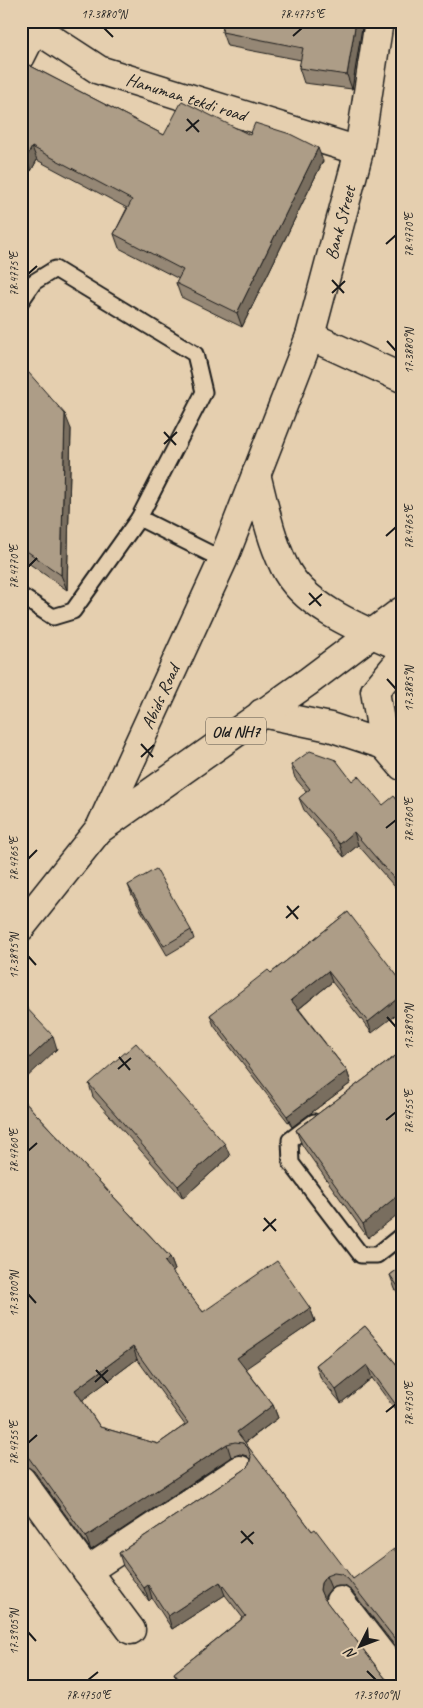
<svg xmlns="http://www.w3.org/2000/svg" width="423" height="1708" viewBox="0 0 423 1708" font-family="Caveat,sans-serif">
  <style>
    .lines { fill: none; stroke-linecap: round; stroke-linejoin: round }
    .service-casing { stroke: #1c1c1c; stroke-width: 19 }
    .minor-casing { stroke: #1c1c1c; stroke-width: 31 }
    .tertiary-casing { stroke: #1c1c1c; stroke-width: 31 }
    .secondary-casing { stroke: #1c1c1c; stroke-width: 31 }
    .primary-casing { stroke: #1c1c1c; stroke-width: 31 }
    .service { stroke: #e5cfaf; stroke-width: 15 }
    .minor { stroke: #e5cfaf; stroke-width: 28 }
    .tertiary { stroke: #e5cfaf; stroke-width: 28 }
    .secondary { stroke: #e5cfaf; stroke-width: 28 }
    .primary { stroke: #e5cfaf; stroke-width: 28 }
    .wall { fill: #958774; stroke: #1c1c1c; fill-rule: evenodd }
    .shaded-wall { fill: #796e5e; stroke: #1c1c1c }
    .building { fill: #ad9d87; stroke: #1c1c1c; fill-rule: evenodd }
    .ticks { fill: none; stroke: #1c1c1c; stroke-width: 2 }
    .labels { text-anchor: middle; stroke-width: 4; stroke-linejoin: round; paint-order: stroke }
    .shield { fill: #e5cfaf; stroke: #585248; stroke-width: 1 }
    .shield-label { font-size: 16px; font-weight: bold; fill: #1c1c1c }
    .street-label { font-size: 18px; fill: #1c1c1c; stroke: #e5cfaf }
    .neatline { fill: none; stroke: #1c1c1c; stroke-width: 2 }
    .ticks-label { font-size: 12px; text-anchor: middle; fill: #1c1c1c }
  </style>
  <rect width="100%" height="100%" fill="#e5cfaf"/>
  <filter id="ink" filterUnits="userSpaceOnUse"><feTurbulence type="fractalNoise" baseFrequency=".02" numOctaves="2"/><feDisplacementMap in="SourceGraphic" scale="10" xChannelSelector="R" yChannelSelector="G"/><feConvolveMatrix kernelMatrix="1 2 1 2 8 2 1 2 1" color-interpolation-filters="sRGB"/></filter>
  <g filter="url(#ink)">
    <g class="lines">
      <g class="service-casing">
        <g id="service">
          <polyline points="21,301 34,282 55,269 195,354 204,392 139,518 223,560"/>
          <polyline points="21,596 53,617 73,611 139,518"/>
          <polyline points="314,1122 290,1140 291,1163 361,1255 377,1255 402,1235"/>
        </g>
      </g>
      <g class="minor-casing">
        <g id="minor">
          <polyline points="21,56 35,28"/>
          <polyline points="310,336 402,378"/>
          <polyline points="21,1480 87,1571 240,1470"/>
          <polyline points="87,1571 131,1630"/>
          <polyline points="340,1601 402,1681"/>
        </g>
      </g>
      <g class="tertiary-casing">
        <g id="tertiary">
          <path id="s1" d="M24 21 99 70 359 151"/>
        </g>
      </g>
      <g class="secondary-casing">
        <polyline id="secondary" points="384,745 402,766"/>
      </g>
      <g class="primary-casing">
        <g id="primary">
          <path d="M256 474C264 505 270 537 284 566 303 607 363 630 402 647"/>
          <polyline points="262,713 330,727 384,745 375,691 402,658"/>
          <polyline points="101,828 309,681 402,611"/>
          <path id="s2" d="M21 927 100 828 223 560 310 336 359 151 379 21"/>
        </g>
      </g>
      <use href="#service" class="service"/>
      <use href="#minor" class="minor"/>
      <use href="#tertiary" class="tertiary"/>
      <use href="#secondary" class="secondary"/>
      <use href="#primary" class="primary"/>
    </g>
    <g class="wall">
      <polygon points="224,21 363,21 352,89 304,83 299,68 301,60 227,46 222,32"/>
      <polygon points="21,61 164,135 250,135 323,161 242,327 181,297 176,283 179,279 119,248 114,234 127,208 37,160 31,171 21,166"/>
      <polygon points="21,364 71,429 67,590 21,558"/>
      <polygon points="291,765 352,781 383,805 402,806 402,895 358,845 344,857 304,810 299,798 307,792 295,778"/>
      <polygon points="128,885 191,930 194,939 167,955 132,895"/>
      <polygon points="348,912 372,1033 332,982 299,1009 347,1071 351,1083 292,1127 214,1026 210,1015 271,973"/>
      <polygon points="402,1051 368,1238 302,1145 296,1130"/>
      <polygon points="89,1084 230,1156 183,1198 93,1097"/>
      <path d="M21 1098 170 1257 175 1270 172 1272 203 1312 310 1308 315 1321 245 1368 273 1405 278 1418 245 1443 312 1531 353 1579 402 1560V1655L352 1591 345 1586H338L331 1588 325 1596V1600L385 1678 392 1683 402 1687H180L179 1685 174 1673 243 1618 225 1595 172 1629 152 1598 149 1601 123 1566 119 1553 244 1470 249 1465 250 1459 247 1456 240 1454 231 1457 91 1550 34 1471 27 1466 21 1465ZM137 1359 185 1425 158 1444 100 1427 82 1400Z"/>
      <polygon points="402,1266 402,1298 395,1289 390,1275"/>
      <polygon points="365,1326 402,1371 402,1419 372,1378 341,1403 321,1379 316,1365"/>
    </g>
    <g class="shaded-wall">
      <polygon points="356,21 363,21 352,89 347,75"/>
      <polygon points="32,147 37,160 31,171 26,158"/>
      <polygon points="318,148 323,161 242,327 237,313"/>
      <polygon points="24,248 28,261 21,271 21,251"/>
      <polygon points="65,414 71,429 67,590 61,575"/>
      <polygon points="354,832 358,845 344,857 340,844"/>
      <polygon points="328,971 332,982 296,1011 291,1000"/>
      <polygon points="402,995 402,1010 372,1033 368,1022"/>
      <polygon points="53,1036 57,1049 21,1083 21,1066"/>
      <polygon points="347,1071 351,1083 292,1127 287,1116"/>
      <polygon points="225,1144 230,1156 183,1198 178,1186"/>
      <polygon points="402,1192 402,1211 368,1238 363,1224"/>
      <polygon points="170,1257 175,1270 169,1275 165,1262"/>
      <polygon points="310,1308 315,1321 242,1371 237,1358"/>
      <polygon points="133,1347 137,1359 80,1402 75,1390"/>
      <polygon points="367,1365 372,1378 341,1403 336,1390"/>
      <polygon points="273,1405 278,1418 243,1444 237,1432"/>
      <polygon points="227,1444 231,1457 91,1550 86,1537"/>
      <polygon points="21,1503 24,1511 21,1513"/>
      <polygon points="326,1576 331,1588 325,1596 325,1603 320,1590 321,1583"/>
      <polygon points="220,1582 225,1595 172,1629 168,1616"/>
      <polygon points="148,1585 152,1598 149,1601 144,1588"/>
    </g>
    <g class="building">
      <polygon points="224,21 356,21 347,75 299,68 303,48 222,32"/>
      <polygon points="21,61 164,135 182,101 250,135 255,123 290,134 318,148 237,313 176,283 183,270 114,234 132,200 32,147 26,158 21,155"/>
      <polygon points="21,364 65,414 61,575 21,547"/>
      <polygon points="310,751 336,760 352,781 358,776 383,805 394,796 402,806 402,888 354,832 340,844 299,798 310,789 291,765"/>
      <polygon points="156,869 191,930 164,946 128,885"/>
      <polygon points="348,912 402,982 402,995 368,1022 328,971 291,1000 347,1071 287,1116 210,1015 268,970 271,973"/>
      <polygon points="21,1002 53,1036 21,1066"/>
      <polygon points="136,1043 225,1144 178,1186 89,1084"/>
      <polygon points="402,1051 402,1192 363,1224 296,1130"/>
      <path d="M21 1098 170 1257 165 1262 203 1312 277 1261 310 1308 237 1358 273 1405 237 1432 312 1531 315 1529 353 1579 394 1549 402 1560V1648L348 1579 341 1574 334 1573 326 1576 321 1583 320 1590 323 1597 385 1678 392 1683 399 1684 402 1683V1687H185L174 1673 246 1616 220 1582 168 1616 148 1585 144 1588 119 1553 244 1470 249 1465 251 1457 248 1448 243 1443 235 1442 227 1444 86 1537 29 1458 21 1453ZM133 1347 188 1423 158 1444 100 1427 75 1390Z"/>
      <polygon points="402,1266 402,1292 390,1275"/>
      <polygon points="365,1326 402,1371 402,1413 367,1365 336,1390 316,1365"/>
    </g>
  </g>
  <path class="ticks" d="M104 28 113 37M293 36 302 28M187 119 199 132M186 131 199 120M386 244 396 235M28 274 37 266M332 280 344 293M332 293 345 281M387 341 396 351M164 432 176 445M164 444 177 432M386 536 396 527M28 567 37 558M309 593 321 606M309 605 322 594M387 679 396 689M141 744 153 757M141 757 154 745M386 828 396 820M28 859 37 850M287 906 298 919M286 918 299 906M28 956 36 965M387 1017 396 1027M119 1057 130 1070M118 1069 131 1058M386 1120 396 1112M28 1151 37 1143M264 1218 276 1231M263 1231 276 1219M28 1294 36 1303M96 1370 108 1383M95 1382 108 1370M386 1412 396 1404M28 1443 37 1435M241 1531 253 1544M241 1543 254 1532M28 1632 36 1641M367 1671 376 1680M88 1680 98 1672"/>
  <g class="labels">
    <rect class="shield" x="206" y="717.5" width="60" height="27" rx="4"/>
    <g class="shield-label">
      <text x="236" y="737">Old NH7</text>
    </g>
    <g class="street-label">
      <text dy="6" stroke="none"><textPath href="#s1" startOffset="181">Hanuman tekdi road</textPath></text>
      <text dy="6" stroke="none"><textPath href="#s2" startOffset="779">Bank Street</textPath></text>
      <text dy="6" stroke="none"><textPath href="#s2" startOffset="271">Abids Road</textPath></text>
    </g>
  </g>
  <rect width="423" height="1708" fill="none" stroke="#e5cfaf" stroke-width="55"/>
  <g transform="translate(360 1646) rotate(228)" stroke="#e5cfaf" stroke-width="4" paint-order="stroke">
  <path d="M0-4L9 19L0 12L-9 19Z" fill="#1c1c1c"/>
  <text y="-8" font-size="14" font-weight="bold" text-anchor="middle" fill="#1c1c1c">N</text>
  </g>
  <rect x="28" y="28" width="368" height="1652" class="neatline"/>
  <g class="ticks-label">
    <text x="104" y="18">17.3880°N</text>
    <text x="302" y="18">78.4775°E</text>
    <text transform="translate(409 235) rotate(-90)" y="4">78.4770°E</text>
    <text transform="translate(14 274) rotate(-90)" y="4">78.4775°E</text>
    <text transform="translate(409 351) rotate(-90)" y="4">17.3880°N</text>
    <text transform="translate(409 527) rotate(-90)" y="4">78.4765°E</text>
    <text transform="translate(14 567) rotate(-90)" y="4">78.4770°E</text>
    <text transform="translate(409 689) rotate(-90)" y="4">17.3885°N</text>
    <text transform="translate(409 820) rotate(-90)" y="4">78.4760°E</text>
    <text transform="translate(14 859) rotate(-90)" y="4">78.4765°E</text>
    <text transform="translate(14 956) rotate(-90)" y="4">17.3895°N</text>
    <text transform="translate(409 1027) rotate(-90)" y="4">17.3890°N</text>
    <text transform="translate(409 1112) rotate(-90)" y="4">78.4755°E</text>
    <text transform="translate(14 1151) rotate(-90)" y="4">78.4760°E</text>
    <text transform="translate(14 1294) rotate(-90)" y="4">17.3900°N</text>
    <text transform="translate(409 1404) rotate(-90)" y="4">78.4750°E</text>
    <text transform="translate(14 1443) rotate(-90)" y="4">78.4755°E</text>
    <text transform="translate(14 1632) rotate(-90)" y="4">17.3905°N</text>
    <text x="88" y="1699">78.4750°E</text>
    <text x="376" y="1699">17.3900°N</text>
  </g>
</svg>
